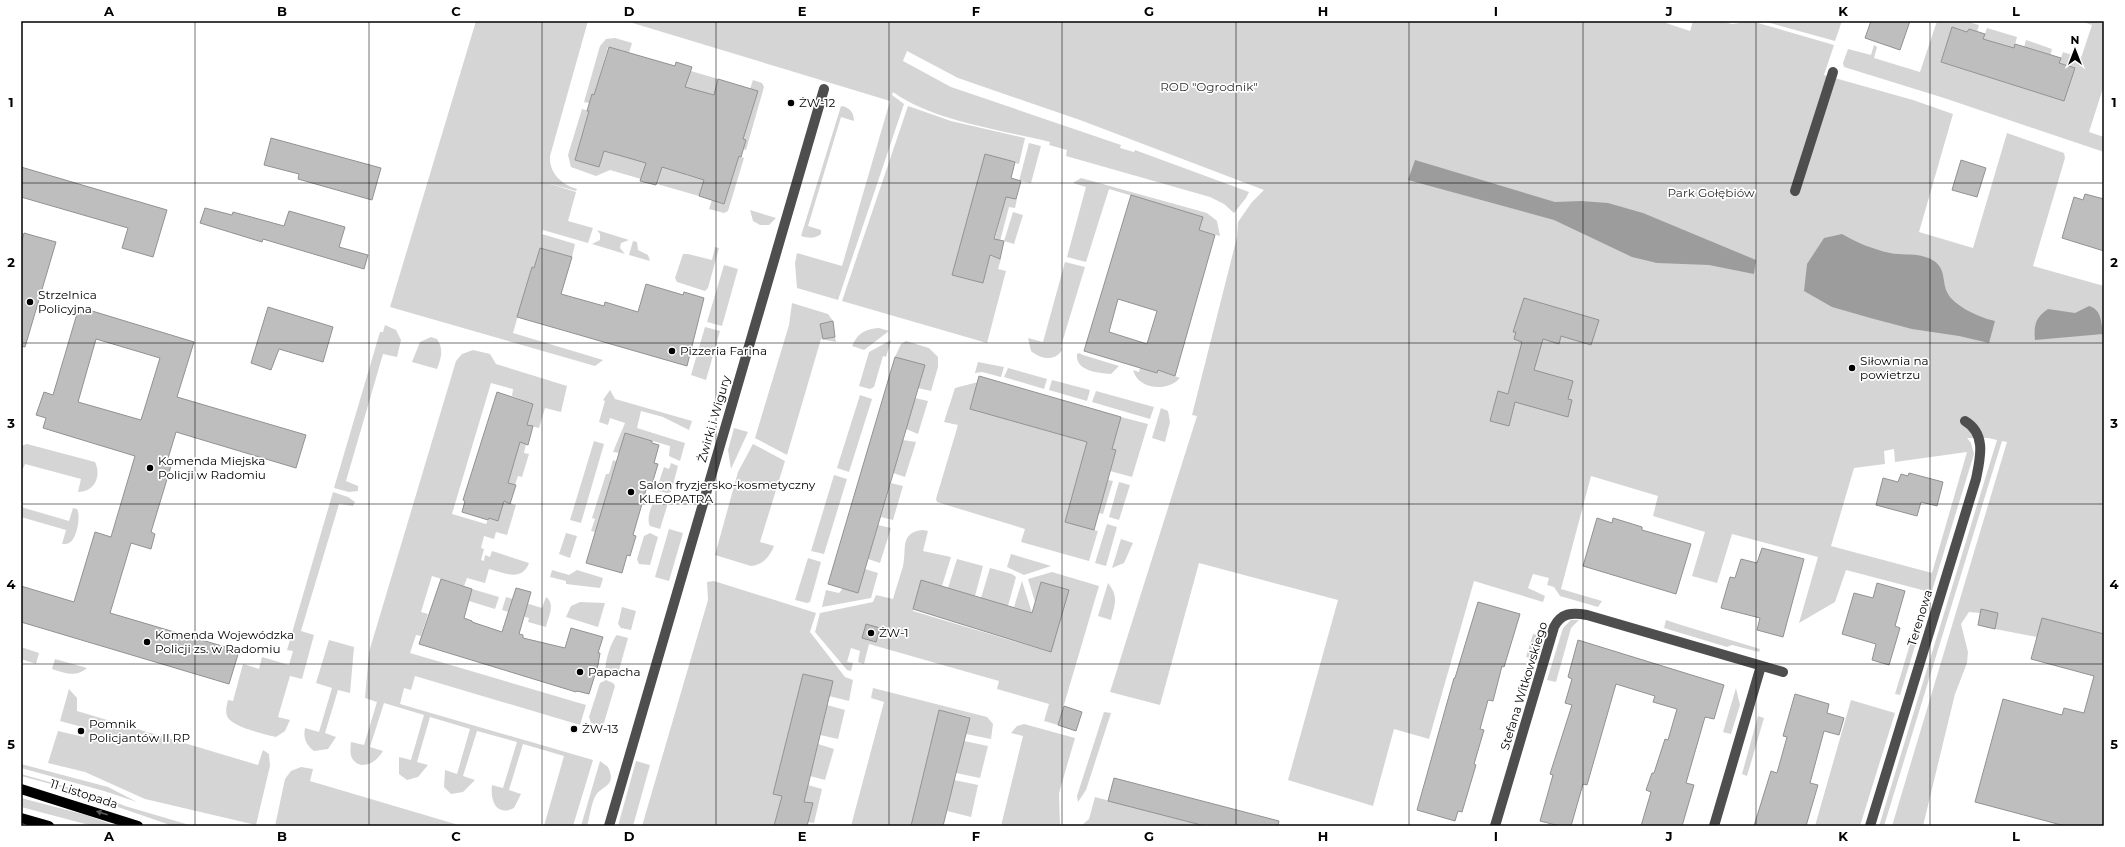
<svg xmlns="http://www.w3.org/2000/svg" width="2125" height="847" viewBox="0 0 2125 847" font-family="Montserrat,sans-serif">
  <style>
    .green { fill: #d5d5d5; fill-rule: evenodd }
    .water { fill: #9c9c9c }
    .building { fill: #bebebe; stroke: #929292; fill-rule: evenodd }
    .lines { fill: none; stroke-linecap: round; stroke-linejoin: round }
    .minor { stroke: #4e4e4e; stroke-width: 10 }
    .major { stroke: #000; stroke-width: 10 }
    .oneway { fill: #595959 }
    .grid { fill: none; stroke: #000; stroke-width: 1; stroke-opacity: 0.55 }
    .poi-dot { fill: #000; stroke: #fff; stroke-width: 1.5 }
    .labels { text-anchor: middle; stroke-width: 3.5; stroke-linejoin: round; paint-order: stroke }
    .park-label { font-size: 12px; fill: #2c2c2c; stroke: #fff }
    .poi-label { font-size: 12px; fill: #000; stroke: #fff; text-anchor: start }
    .street-label { font-size: 12px; fill: #000; stroke: #fff }
    .neatline { fill: none; stroke: #000; stroke-width: 1.5 }
    .grid-label { font-size: 13px; text-anchor: middle; font-weight: bold; fill: #000 }
  </style>
  <rect width="100%" height="100%" fill="#fff"/>
  <g class="green">
    <path d="M476 21H588L550 156C549 173 561 184 577 189L576 191 544 182 576 192 568 221 593 228 588 243 543 230 542 234 575 244 572 257 540 248 534 268 532 267 513 333 603 360 595 366 390 307Z"/>
    <path d="M626 21H1666V23L1690 31 1693 21H1720L1732 24 1747 22 1758 23 1834 45 1824 75 1913 100 1953 114 1919 232 1973 248 2007 133 2064 153 2065 158 2033 266 2104 286V634L2042 618 2037 637 1995 629 1981 610 1980 613 1969 612 1961 624 1968 652 1967 663 1955 694 1923 826H1892L2007 442 2002 441 1884 826H1879L1997 440 1988 438H1967L1971 443 1974 454 1900 695 1895 694 1926 591 1846 570 1835 602 1799 623 1818 557 1732 534 1717 583 1692 576 1705 532 1653 516 1658 496 1591 476 1561 589 1602 601 1598 607 1560 596 1554 587 1547 585 1549 578 1533 574 1528 588 1545 596 1543 602 1474 581 1429 739 1394 729 1373 806 1288 780 1338 600 1199 563 1160 705 1110 692 1197 416 1192 415 1237 237 1238 222 1252 202 1264 190 1080 120 958 78 907 51 903 61 951 87 1121 145 1120 148 1134 152 1135 150 1249 192 1246 198 1234 213 1224 204 1210 197 1066 156 1067 150 1049 145 1050 142C1002 130 933 121 893 92L892 95 904 104 838 300 797 288 795 263 797 253 842 266 890 101ZM1894 449 1895 462 1967 452 1932 573 1831 546 1854 468 1885 464 1884 451Z"/>
    <polygon points="1763,21 1842,21 1835,41"/>
    <polygon points="1937,21 1965,21 1979,25 1977,32 1969,29 1967,32 1952,27 1941,62 2064,101 2075,68 2059,63 2063,52 2081,58 2092,25 2081,21 2104,21 2104,85 2089,132 2104,137 2104,152 1944,98 1844,67 1843,63 1848,49 1871,55 1874,45 1877,47 1874,58 1920,72"/>
    <polygon points="1987,28 2017,37 2014,48 1983,39"/>
    <polygon points="615,38 632,43 629,53 608,47 594,95 592,95 589,103 584,102 600,46 606,39"/>
    <polygon points="2026,40 2052,49 2049,60 2023,51"/>
    <polygon points="691,71 718,79 714,95 710,95 686,175 704,180 699,196 657,184 659,176 643,171 641,179 610,170 596,176 571,167 568,155 582,109 589,111 575,160 599,167 604,151"/>
    <polygon points="753,80 762,83 764,87 746,150 743,149 746,140 743,139 758,91 750,89"/>
    <path d="M841 106C849 107 854 112 854 121L841 117 808 226 821 230V234C815 239 808 238 801 236Z"/>
    <polygon points="908,106 951,121 1025,138 1019,164 985,155 952,275 983,283 990,256 1001,259 998,269 1006,271 987,343 842,301"/>
    <polygon points="1029,143 1041,146 1031,183 1019,181"/>
    <polygon points="739,156 744,158 728,211 724,213 709,209 712,200 724,204"/>
    <polygon points="1081,178 1207,213 1217,221 1220,236 1199,230 1203,217 1109,189 1086,262 1067,257 1086,187 1073,183"/>
    <polygon points="1006,196 1017,199 1015,208 1009,207 1000,241 995,239"/>
    <polygon points="750,210 776,218 769,225 760,225 753,221"/>
    <polygon points="1013,212 1023,215 1014,244 1004,241"/>
    <polygon points="597,230 629,240 621,243 620,248 625,254 592,244 600,240 600,234"/>
    <polygon points="633,241 637,242 638,250 648,255 650,261 629,255"/>
    <polygon points="715,247 719,248 708,288 705,291 677,282 675,278 683,254 688,254 712,260"/>
    <path d="M1065 262 1085 267 1061 346 1062 350C1055 362 1040 359 1031 351L1028 338 1043 342Z"/>
    <polygon points="724,265 738,269 722,326 707,322"/>
    <polygon points="792,303 828,314 833,321 820,324 823,339 835,337 836,342 821,339 787,455 755,438 789,325"/>
    <polygon points="385,325 396,330 401,340 397,357 383,354 346,481 358,486 358,491 349,492 334,488 380,332 383,332"/>
    <polygon points="705,327 720,331 706,380 691,375"/>
    <path d="M879 328 889 331 864 350 852 346C858 333 865 329 879 328Z"/>
    <path d="M431 337 437 339C444 349 441 358 437 369L412 362 420 342Z"/>
    <polygon points="891,340 886,357 883,356 874,387 870,389 859,386 869,352"/>
    <polygon points="906,341 929,348 938,357 938,367 931,391 918,388 925,365 895,357 901,344"/>
    <path d="M473 350 490 354 496 364 567 386 561 412 545 408 539 428 527 425 533 404 512 396 513 389 491 383 452 514 486 524 489 518 498 521 504 501 516 505 507 535 496 532 494 539 484 536 481 548 484 549 481 560 484 561 485 555 490 557 492 551 529 563C522 582 504 573 489 569L485 583 467 578 464 586 432 576 421 612 428 614 421 636 416 635 410 653 586 705 580 725 415 676 411 690 404 688 400 704 593 760 573 826H544L564 756 523 744 509 790 521 794 514 808C496 817 490 800 492 785L503 788 517 742 477 731 463 776 475 780 463 792 451 794 444 787 445 770 457 774 470 729 430 717 417 762 428 765 418 777 407 780 399 774V757L411 760 424 715 384 703 370 747 383 751C377 760 372 765 361 765 349 761 350 752 351 742L364 745 377 702 365 698 369 652 456 361 462 354Z"/>
    <path d="M1079 353 1083 355 1119 366 1111 374C1098 373 1075 371 1077 354Z"/>
    <polygon points="978,362 1004,367 1001,377 982,372 975,373 974,376"/>
    <polygon points="1008,368 1047,379 1044,389 1004,377"/>
    <path d="M1140 368 1157 373 1158 370 1180 378C1168 392 1138 390 1133 370L1139 372Z"/>
    <polygon points="1052,380 1090,390 1087,401 1049,390"/>
    <polygon points="978,382 970,409 1087,442 1065,522 1098,531 1089,561 1021,542 1025,529 937,502 936,499 958,425 944,422 955,388"/>
    <polygon points="610,390 615,399 692,421 689,430 663,417 641,411 637,428 685,443 680,461 669,456 670,446 625,433 619,453 613,452 625,423 610,418 608,425 599,422 605,401 603,400"/>
    <polygon points="1096,391 1154,407 1150,419 1092,402"/>
    <polygon points="860,395 872,399 849,472 837,468"/>
    <polygon points="915,398 928,401 918,434 906,429"/>
    <polygon points="1161,408 1168,411 1170,422 1165,442 1152,438"/>
    <polygon points="1121,417 1148,424 1132,477 1110,471 1116,451 1112,449"/>
    <polygon points="734,428 748,432 731,469 728,450"/>
    <polygon points="903,440 916,442 905,477 893,473"/>
    <polygon points="594,441 604,444 581,523 570,520"/>
    <polygon points="520,442 526,444 524,453 529,454 522,477 518,476 515,485 508,483"/>
    <path d="M27 444 95 462C102 477 94 492 78 492L81 479 25 464 21 473V446Z"/>
    <path d="M753 444 785 461 760 542 774 546C770 556 763 565 751 566L715 555 738 472Z"/>
    <polygon points="613,460 618,462 616,463 610,481 612,482 595,532 591,531 595,519 592,518 606,474 609,474"/>
    <polygon points="671,463 678,466 671,492 667,493 658,491 658,485 664,467 669,469"/>
    <polygon points="834,475 847,479 824,554 811,551"/>
    <polygon points="1108,480 1113,481 1103,514 1098,513"/>
    <polygon points="1119,482 1130,485 1119,520 1109,517"/>
    <polygon points="891,483 903,486 893,520 881,517"/>
    <path d="M333 492 348 497 355 502 353 506 339 504 301 631 314 635 302 679 290 676 278 717 290 720 285 731 276 737C265 734 231 727 227 716 225 711 227 705 228 700L233 701 243 664 259 669 262 657 289 665 293 651 287 650Z"/>
    <path d="M658 498 668 503 660 529 650 526C646 520 651 502 658 498Z"/>
    <path d="M21 507 69 521 73 508 77 509C81 516 77 539 69 543 68 544 63 544 62 544L66 530 21 517Z"/>
    <polygon points="1107,524 1117,527 1106,566 1095,563"/>
    <polygon points="878,525 891,528 880,563 868,559"/>
    <polygon points="669,529 683,533 669,581 655,577"/>
    <path d="M923 530 928 531 923 551 951 557 942 586 921 580 913 611 1050 652 1069 590 1041 582 1035 602 1028 579 1052 572 1099 586 1058 725 1044 721 1049 704 997 689 999 681 869 644 864 664 858 662 860 651 851 648 847 662 853 663 851 671 847 670 815 632 820 613 873 602 876 595 893 599C896 588 900 577 903 566 907 550 899 532 923 530Z"/>
    <polygon points="566,533 577,536 570,558 559,554"/>
    <polygon points="650,533 658,537 650,565 639,564 637,559 644,536"/>
    <polygon points="1121,539 1133,543 1124,563 1112,568"/>
    <polygon points="1011,554 1051,566 1024,575 1007,567"/>
    <polygon points="808,558 821,562 810,602 807,603 795,600"/>
    <polygon points="957,559 983,566 975,596 948,588"/>
    <polygon points="990,568 1012,574 1016,577 1008,606 981,598"/>
    <polygon points="865,569 878,573 871,598 822,607 826,590 839,593 843,588 858,593"/>
    <polygon points="552,570 569,575 577,570 603,578 600,588 566,584 566,581 550,577"/>
    <polygon points="714,581 816,613 810,632 845,677 853,680 849,701 829,696 833,681 803,674 773,794 782,796 774,826 642,826 708,600 707,582"/>
    <polygon points="1022,581 1032,613 1014,607"/>
    <path d="M1108 583C1119 597 1115 604 1111 620L1098 616Z"/>
    <polygon points="472,589 499,597 495,609 469,601"/>
    <path d="M506 597 542 608 546 597C556 604 548 617 546 627L528 622 529 618 502 610Z"/>
    <polygon points="580,602 605,603 598,627 566,617 571,606"/>
    <polygon points="622,607 636,611 631,630 621,628 618,624"/>
    <polygon points="1571,620 1579,620 1571,628 1556,682 1547,680 1563,628"/>
    <polygon points="1666,620 1678,624 1760,649 1759,652 1732,645 1727,647 1664,628"/>
    <polygon points="1533,634 1544,637 1538,660 1526,657"/>
    <path d="M617 635 628 638 617 677 606 674C603 666 611 641 617 635Z"/>
    <path d="M329 640 354 647 350 693 338 690 325 733 336 737 328 749 314 751C306 745 303 738 305 728L319 732 332 688 316 683Z"/>
    <polygon points="21,647 39,653 36,664 21,659"/>
    <path d="M55 659 87 668C75 678 65 673 52 669Z"/>
    <polygon points="606,680 613,683 615,686 603,726 591,723 589,717 600,683"/>
    <polygon points="873,688 987,717 993,724 991,739 966,734 970,717 939,710 911,826 851,826 884,702 871,698"/>
    <polygon points="1736,688 1740,705 1731,734 1723,732"/>
    <polygon points="69,689 77,698 77,711 258,765 263,750 269,754 270,766 256,825 145,799 85,772 48,763 58,731 84,737 86,728 60,721"/>
    <polygon points="1851,700 1895,713 1860,826 1815,826"/>
    <polygon points="827,705 845,710 838,739 820,735"/>
    <polygon points="1104,712 1111,713 1086,790 1078,802 1077,796"/>
    <polygon points="1758,716 1764,718 1747,776 1742,774"/>
    <polygon points="1024,724 1075,738 1059,793 1060,826 1001,826 1023,736 1011,733 1017,726"/>
    <polygon points="964,741 988,746 980,778 956,773"/>
    <polygon points="818,744 834,749 825,780 810,776"/>
    <path d="M600 761 608 767C617 786 603 785 596 795 591 803 590 817 587 826H581Z"/>
    <polygon points="636,761 650,765 633,826 618,826"/>
    <polygon points="21,764 108,787 137,802 104,791 21,768"/>
    <polygon points="301,767 313,769 310,781 462,826 275,826 285,779 291,771"/>
    <polygon points="21,774 106,798 125,806 193,826 173,826 51,784 21,776"/>
    <polygon points="954,780 978,785 971,817 947,811"/>
    <polygon points="808,785 822,789 814,823 808,822 813,804 804,802"/>
    <polygon points="1095,797 1205,826 1081,826 1089,819"/>
    <polygon points="21,798 86,815 116,826 93,826 21,807"/>
  </g>
  <g class="water">
    <polygon points="1415,160 1555,202 1581,201 1608,203 1643,213 1756,260 1754,274 1709,265 1657,263 1632,257 1554,220 1408,180"/>
    <path d="M1842 234C1858 243 1872 249 1890 253 1905 256 1921 252 1934 261 1946 269 1942 281 1947 292 1953 306 1981 318 1995 321L1989 343 1959 336 1912 329 1874 319 1832 307 1804 291 1807 264 1824 238Z"/>
    <path d="M2089 306C2102 310 2101 322 2103 334L2035 340C2034 325 2035 318 2048 309L2075 313Z"/>
  </g>
  <g class="building">
    <polygon points="1871,21 1910,21 1900,50 1865,38"/>
    <polygon points="1952,27 1967,32 1969,29 1985,34 1983,39 2014,48 2015,44 2061,58 2059,63 2075,68 2064,101 1941,62"/>
    <polygon points="609,47 675,66 676,62 692,67 685,87 714,95 718,79 758,91 743,139 746,140 741,157 739,156 724,204 699,196 704,180 662,167 656,185 640,181 646,163 604,151 599,167 575,160 589,111 587,111 592,94 594,95"/>
    <polygon points="271,138 381,168 372,200 298,179 299,174 264,165"/>
    <polygon points="985,154 1015,162 1011,178 1021,181 1016,199 1006,197 994,239 1004,241 1000,259 990,255 983,283 952,275"/>
    <polygon points="1961,160 1986,168 1977,197 1952,190"/>
    <polygon points="21,167 167,210 153,257 122,248 128,228 21,197"/>
    <polygon points="2085,194 2104,199 2104,251 2062,238 2074,197 2083,200"/>
    <path d="M1131 195 1203 217 1199 230 1215 235 1175 376 1158 370 1157 373 1084 351ZM1118 299 1157 311 1147 344 1109 332Z"/>
    <polygon points="205,208 232,215 233,212 284,226 289,211 345,227 339,247 368,255 364,269 263,239 262,242 200,223"/>
    <polygon points="24,233 56,242 25,347 21,346 21,244"/>
    <polygon points="540,248 572,257 561,294 604,306 605,302 638,312 646,284 683,295 684,292 704,298 687,366 517,317 532,267 534,268"/>
    <polygon points="1524,298 1599,320 1591,345 1561,336 1559,344 1543,339 1534,370 1573,381 1568,399 1572,400 1568,417 1515,402 1509,426 1490,421 1498,391 1508,394 1522,342 1514,339 1516,332 1513,332"/>
    <path d="M79 307 194 342 177 397 306 435 296 468 176 432 166 465 171 466 151 532 155 534 151 549 131 543 110 613 239 651 229 684 21 622V586L74 602 95 532 111 537 135 456 43 428 46 418 36 415 44 392 53 395ZM96 339 160 358 141 420 78 402Z"/>
    <polygon points="268,307 333,327 323,362 279,349 271,370 251,363"/>
    <polygon points="833,321 835,337 823,339 820,324"/>
    <polygon points="895,357 925,365 858,593 828,584"/>
    <polygon points="979,376 1121,417 1112,449 1116,450 1094,530 1065,522 1087,442 970,409"/>
    <polygon points="497,392 533,404 527,425 533,426 528,445 520,442 508,483 516,485 510,504 504,501 498,521 489,518 488,520 462,512 465,501 463,500"/>
    <polygon points="625,433 652,441 652,443 659,445 654,463 658,464 652,484 648,483 633,535 636,536 630,556 627,555 622,573 586,563"/>
    <polygon points="1909,473 1943,482 1937,506 1921,502 1917,516 1876,505 1883,478 1898,482 1901,474 1908,476"/>
    <polygon points="1597,518 1612,523 1613,518 1642,527 1642,530 1691,544 1676,594 1583,566"/>
    <polygon points="1762,548 1804,559 1783,637 1757,630 1760,618 1721,608 1730,577 1735,578 1741,559 1757,563"/>
    <polygon points="441,579 472,589 464,618 472,621 472,622 502,632 516,588 531,592 519,634 523,635 523,638 565,648 571,628 603,637 598,653 600,653 598,665 589,694 577,691 576,692 419,644"/>
    <polygon points="921,580 1032,613 1041,582 1069,590 1051,652 913,609"/>
    <polygon points="1877,583 1905,591 1895,626 1900,628 1889,665 1872,660 1876,644 1842,634 1854,593 1873,598"/>
    <polygon points="1478,602 1520,614 1504,667 1502,666 1493,701 1488,700 1480,729 1484,730 1474,764 1476,765 1462,812 1458,811 1455,821 1417,810 1454,678 1455,678"/>
    <polygon points="1981,609 1998,613 1995,629 1978,625"/>
    <polygon points="2042,618 2104,634 2104,826 2065,826 1975,802 2003,699 2062,715 2064,708 2084,713 2094,676 2031,659"/>
    <polygon points="866,624 880,628 876,642 862,638"/>
    <polygon points="1578,640 1724,685 1714,719 1705,717 1686,783 1694,785 1682,826 1641,826 1651,792 1646,790 1652,773 1654,773 1665,739 1668,740 1677,709 1653,702 1655,696 1616,684 1587,785 1583,784 1571,826 1560,826 1540,821 1553,775 1550,774 1572,705 1565,703 1572,679 1568,677"/>
    <polygon points="803,674 833,681 804,802 813,803 807,826 774,826 782,796 773,794"/>
    <polygon points="1795,694 1829,704 1827,713 1844,718 1839,735 1824,731 1810,783 1818,785 1806,826 1754,826 1771,771 1777,773 1787,737 1783,736"/>
    <polygon points="1064,706 1082,712 1076,731 1058,725"/>
    <polygon points="939,710 970,718 956,773 943,826 911,826"/>
    <polygon points="1114,778 1279,821 1278,826 1205,826 1108,801"/>
  </g>
  <g class="lines">
    <g class="minor">
      <polyline points="1795,191 1833,72"/>
      <polyline points="609,826 824,89"/>
      <path d="M1495 826 1554 627C1561 613 1572 612 1587 615L1783 672"/>
      <polyline points="1714,826 1761,666"/>
      <path d="M1870 826 1976 479C1980 459 1987 434 1965 421"/>
    </g>
    <g class="major">
      <polyline points="21,789 138,826"/>
      <polyline points="21,818 49,826"/>
    </g>
  </g>
  <defs><path id="oneway-solid" d="M-6-.8H1V-3.2L6.5 0L1 3.2V.8H-6Z"/></defs>
  <use class="oneway" href="#oneway-solid" transform="translate(102 813) rotate(-162)"/>
  <path class="grid" d="M195 21V826M369 21V826M542 21V826M716 21V826M889 21V826M1062 21V826M1236 21V826M1409 21V826M1583 21V826M1756 21V826M1930 21V826M21 183H2104M21 343H2104M21 504H2104M21 664H2104"/>
  <g class="poi-dot">
    <circle cx="791" cy="103" r="4"/>
    <circle cx="30" cy="302" r="4"/>
    <circle cx="672" cy="351" r="4"/>
    <circle cx="1852" cy="368" r="4"/>
    <circle cx="150" cy="468" r="4"/>
    <circle cx="631" cy="492" r="4"/>
    <circle cx="871" cy="633" r="4"/>
    <circle cx="147" cy="642" r="4"/>
    <circle cx="580" cy="672" r="4"/>
    <circle cx="574" cy="729" r="4"/>
    <circle cx="81" cy="731" r="4"/>
  </g>
  <g class="labels">
    <g class="park-label">
      <text x="1209" y="91">ROD "Ogrodnik"</text>
      <text x="1711" y="197">Park Gołębiów</text>
    </g>
    <g class="poi-label">
      <text x="799" y="107">ŻW-12</text>
      <text x="38" y="299">Strzelnica<tspan x="38" dy="14">Policyjna</tspan></text>
      <text x="680" y="355">Pizzeria Farina</text>
      <text x="1860" y="365">Siłownia na<tspan x="1860" dy="14">powietrzu</tspan></text>
      <text x="158" y="465">Komenda Miejska<tspan x="158" dy="14">Policji w Radomiu</tspan></text>
      <text x="639" y="489">Salon fryzjersko-kosmetyczny<tspan x="639" dy="14">KLEOPATRA</tspan></text>
      <text x="879" y="637">ŻW-1</text>
      <text x="155" y="639">Komenda Wojewódzka<tspan x="155" dy="14">Policji zs. w Radomiu</tspan></text>
      <text x="588" y="676">Papacha</text>
      <text x="89" y="728">Pomnik<tspan x="89" dy="14">Policjantów II RP</tspan></text>
      <text x="582" y="733">ŻW-13</text>
    </g>
    <g class="street-label">
      <text transform="translate(714 419) rotate(-74)" y="4">Żwirki i Wigury</text>
      <text transform="translate(1920 618) rotate(-73)" y="4">Terenowa</text>
      <text transform="translate(1524 686) rotate(-73)" y="4">Stefana Witkowskiego</text>
      <text transform="translate(84 794) rotate(18)" y="4">11 Listopada</text>
    </g>
  </g>
  <rect width="2125" height="847" fill="none" stroke="#ffffff" stroke-width="44"/>
  <g transform="translate(2075 50)" stroke="#ffffff" stroke-width="3" paint-order="stroke">
  <path d="M0-3L7 15L0 10L-7 15Z" fill="#000000"/>
  <text y="-6" font-size="11" font-weight="bold" text-anchor="middle" fill="#000000">N</text>
  </g>
  <rect x="22" y="22" width="2081" height="803" class="neatline"/>
  <g class="grid-label">
    <text x="109" y="16">A</text>
    <text x="282" y="16">B</text>
    <text x="456" y="16">C</text>
    <text x="629" y="16">D</text>
    <text x="802" y="16">E</text>
    <text x="976" y="16">F</text>
    <text x="1149" y="16">G</text>
    <text x="1323" y="16">H</text>
    <text x="1496" y="16">I</text>
    <text x="1669" y="16">J</text>
    <text x="1843" y="16">K</text>
    <text x="2016" y="16">L</text>
    <text x="11" y="107">1</text>
    <text x="2114" y="107">1</text>
    <text x="11" y="267">2</text>
    <text x="2114" y="267">2</text>
    <text x="11" y="428">3</text>
    <text x="2114" y="428">3</text>
    <text x="11" y="589">4</text>
    <text x="2114" y="589">4</text>
    <text x="11" y="749">5</text>
    <text x="2114" y="749">5</text>
    <text x="109" y="841">A</text>
    <text x="282" y="841">B</text>
    <text x="456" y="841">C</text>
    <text x="629" y="841">D</text>
    <text x="802" y="841">E</text>
    <text x="976" y="841">F</text>
    <text x="1149" y="841">G</text>
    <text x="1323" y="841">H</text>
    <text x="1496" y="841">I</text>
    <text x="1669" y="841">J</text>
    <text x="1843" y="841">K</text>
    <text x="2016" y="841">L</text>
  </g>
</svg>
